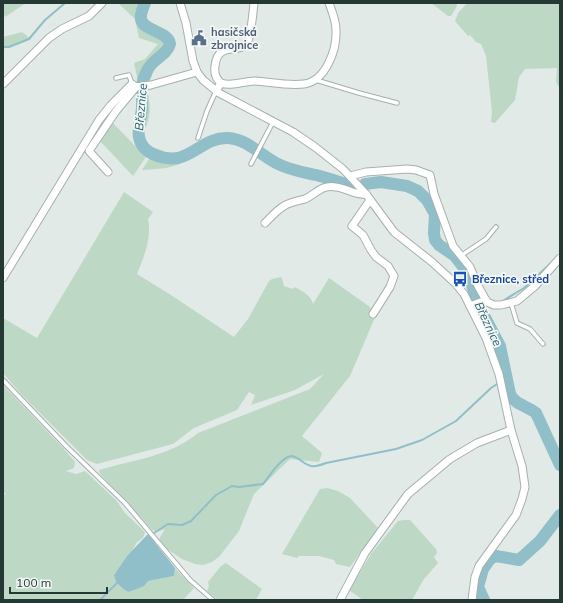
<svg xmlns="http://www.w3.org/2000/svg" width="563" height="603" viewBox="0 0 563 603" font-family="Mulish,sans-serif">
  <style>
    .green { fill: #bdd9c6 }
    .water { fill: #90bec9 }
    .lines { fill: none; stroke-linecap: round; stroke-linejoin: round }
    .stream { stroke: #90bec9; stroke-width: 2 }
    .river { stroke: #90bec9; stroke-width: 12 }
    .service-casing { stroke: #a5b1ae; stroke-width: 5.5 }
    .minor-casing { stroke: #a5b1ae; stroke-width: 9 }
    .service { stroke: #fff; stroke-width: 3.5 }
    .minor { stroke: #fff; stroke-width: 7 }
    .labels { text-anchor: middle; stroke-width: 3.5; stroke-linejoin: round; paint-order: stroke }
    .service-label { font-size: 11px; font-weight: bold; fill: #4e5e75; stroke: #f2f7f5; text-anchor: start }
    .transit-label { font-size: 11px; font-weight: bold; fill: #164399; stroke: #f2f7f5; text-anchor: start }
    .water-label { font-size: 12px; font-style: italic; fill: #255f6e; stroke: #f2f7f5 }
  </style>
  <rect width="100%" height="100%" fill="#e2eae7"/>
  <g class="green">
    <polygon points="3,3 26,3 5,17 3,13"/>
    <path d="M118 3H149L146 20 174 39C176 54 165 57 154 65L151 79 140 83 138 82 134 63 145 59 158 44 139 38 135 19Z"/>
    <polygon points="431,3 456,3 457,6 451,16 448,16"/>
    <polygon points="467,3 560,3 560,89 556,82 557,68 525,69 519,77 515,100 495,123 491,122 492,112 486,56 481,44 476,42 470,35 468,36 455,21 458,13"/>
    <polygon points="22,32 31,39 3,49 3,37"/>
    <path d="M147 89C151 109 152 116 142 135L150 146 172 154 185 151 188 159C176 169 157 169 142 170L149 159C144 153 137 146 135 138 132 124 137 104 139 90Z"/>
    <polygon points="111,121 146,157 133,176 99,140"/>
    <path d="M124 192 153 212 148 219C152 237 144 257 137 274L171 295 234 337 248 319 269 281 272 279 280 277 282 278 284 286 293 289 295 287C302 291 311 295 313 304L329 278 370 307 371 312 376 315 350 376 302 436 322 453 319 462 290 459 254 494 239 531 219 557 212 562 203 565 195 564 182 559 167 549 159 539 165 529C160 531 157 532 152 530L129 504 100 474 99 470C133 460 171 456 198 433L310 389 324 374 295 390 251 405 255 395 249 392 237 410 194 428 173 444 97 464 87 460 22 395 3 373V318L37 338Z"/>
    <polygon points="3,385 64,449 75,462 74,468 66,471 76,474 85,471 116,500 125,513 145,532 143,538 137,542 132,551 127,556 114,575 120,587 130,592 148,581 174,576 175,568 194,588 183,600 3,600 3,496 6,493 3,493"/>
    <polygon points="327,488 338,491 350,498 378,528 350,567 336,564 334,560 319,556 299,556 297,558 282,554 320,489"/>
    <polygon points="404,520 410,520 436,549 437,553 434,557 438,563 424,579 412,600 363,600 349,590 371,554 398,521"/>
    <polygon points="226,563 262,589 256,600 218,600 207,591 209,586 208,582 221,566"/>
  </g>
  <path class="water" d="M148 534 175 568 174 576 148 581 144 586 129 592C121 588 116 584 114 575L127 556Z"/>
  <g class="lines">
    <g class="stream">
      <polyline points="3,47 9,47 29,39 45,20 65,3"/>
      <polyline points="501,302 524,288 551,263"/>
      <polyline points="479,306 484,307"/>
      <path d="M150 539 154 533 168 524 182 525 191 521 216 495 232 486 239 487 263 484C269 477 274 468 281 462 296 448 298 463 311 466 316 467 321 465 326 463L396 449 422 440 456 421 491 388 506 378"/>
      <polyline points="100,600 119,581"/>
    </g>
    <g class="river">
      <path d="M145 3C143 8 140 14 141 19 143 31 168 31 170 44 167 55 153 59 148 69 139 85 143 90 142 107 142 117 137 127 139 137 142 154 163 160 178 158 196 154 207 137 228 138 247 139 259 154 276 163 289 170 302 172 316 175 328 178 340 182 351 186L356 187"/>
      <path d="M365 184 381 182 407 186 418 191 427 200 435 214 434 233 435 240 439 245 455 256 468 273 479 306 500 346 510 394C515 405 526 405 536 413L560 465"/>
      <polyline points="484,600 478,587 483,569 490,559 496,556 519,560 540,541 560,515"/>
    </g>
    <g class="service-casing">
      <g id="service">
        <polyline points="116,78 129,75 132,84"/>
        <polyline points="316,80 359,93 397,103"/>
        <polyline points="198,138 207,111 216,91"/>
        <polyline points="251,164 273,122"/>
        <polyline points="462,255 486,239 496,227"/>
        <polyline points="511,303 517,323 530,329 543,344"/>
        <polyline points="3,380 66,446 125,503 190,580 213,600"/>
      </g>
    </g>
    <g class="minor-casing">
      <g id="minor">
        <polyline points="180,3 186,23 193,61 197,72 203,80 219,93 293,132 315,147 343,169 366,194 394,232 432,262 456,284 464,294 486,338 499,374 511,430 522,466 525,487 522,499 516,515 479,566 475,577 472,600"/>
        <path d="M221 83C216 79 214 73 215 66 218 40 239 55 247 43 251 37 253 12 254 3"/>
        <polyline points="3,84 49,38 62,29 89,16 102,3"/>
        <path d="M216 91 221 83C231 87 244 81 255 81 270 82 288 86 304 84 326 81 337 49 336 30 336 21 332 11 329 3"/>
        <polyline points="108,172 89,151 116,111 136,87 151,85 197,72"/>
        <polyline points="350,176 366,172 407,169 416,170 430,175 434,194 453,246 470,267 478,286 487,302 494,305 501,305 517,301 535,286 560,258"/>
        <polyline points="370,200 352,226 363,235 371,250 376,257 388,266 394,276 390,287 373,314"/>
        <path d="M265 223C271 217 277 210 284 206 290 202 298 201 305 199 316 194 322 184 336 187 346 188 356 196 366 194"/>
        <polyline points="3,278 99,120 111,105 132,84 136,87"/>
        <polyline points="470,306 486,300"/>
        <polyline points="340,600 365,553 408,494 450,459 477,443 511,430"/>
      </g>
    </g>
    <use href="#service" class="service"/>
    <use href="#minor" class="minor"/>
  </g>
  <defs>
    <g id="civic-bare" transform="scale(1.2)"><path d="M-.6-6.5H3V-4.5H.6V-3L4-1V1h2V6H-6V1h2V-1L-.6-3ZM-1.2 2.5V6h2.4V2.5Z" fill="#5c6f8a" stroke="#f2f7f5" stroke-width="2.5" paint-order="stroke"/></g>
    <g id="bus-bare" transform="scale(1.2)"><path d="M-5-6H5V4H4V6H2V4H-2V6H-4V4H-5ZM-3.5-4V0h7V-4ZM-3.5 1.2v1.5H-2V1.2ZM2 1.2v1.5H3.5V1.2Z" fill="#1a4fb4" stroke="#f2f7f5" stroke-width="2.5" paint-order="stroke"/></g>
  </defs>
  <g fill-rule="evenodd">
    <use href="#civic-bare" x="199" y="38"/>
    <use href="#bus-bare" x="460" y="279"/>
  </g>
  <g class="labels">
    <g class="service-label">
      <text x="211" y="36">hasičská<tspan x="211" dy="13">zbrojnice</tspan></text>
    </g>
    <g class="transit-label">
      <text x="472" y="283">Březnice, střed</text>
    </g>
    <g class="water-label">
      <text transform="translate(141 107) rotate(-85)" y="4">Březnice</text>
      <text transform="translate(488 324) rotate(65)" y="4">Březnice</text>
    </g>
  </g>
  <rect width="563" height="603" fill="none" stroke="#243934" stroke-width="8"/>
  <path d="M10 587v6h97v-6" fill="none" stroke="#243934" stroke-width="2"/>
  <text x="16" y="587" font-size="12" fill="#243934" stroke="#f2f7f5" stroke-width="3" paint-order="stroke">100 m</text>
</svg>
